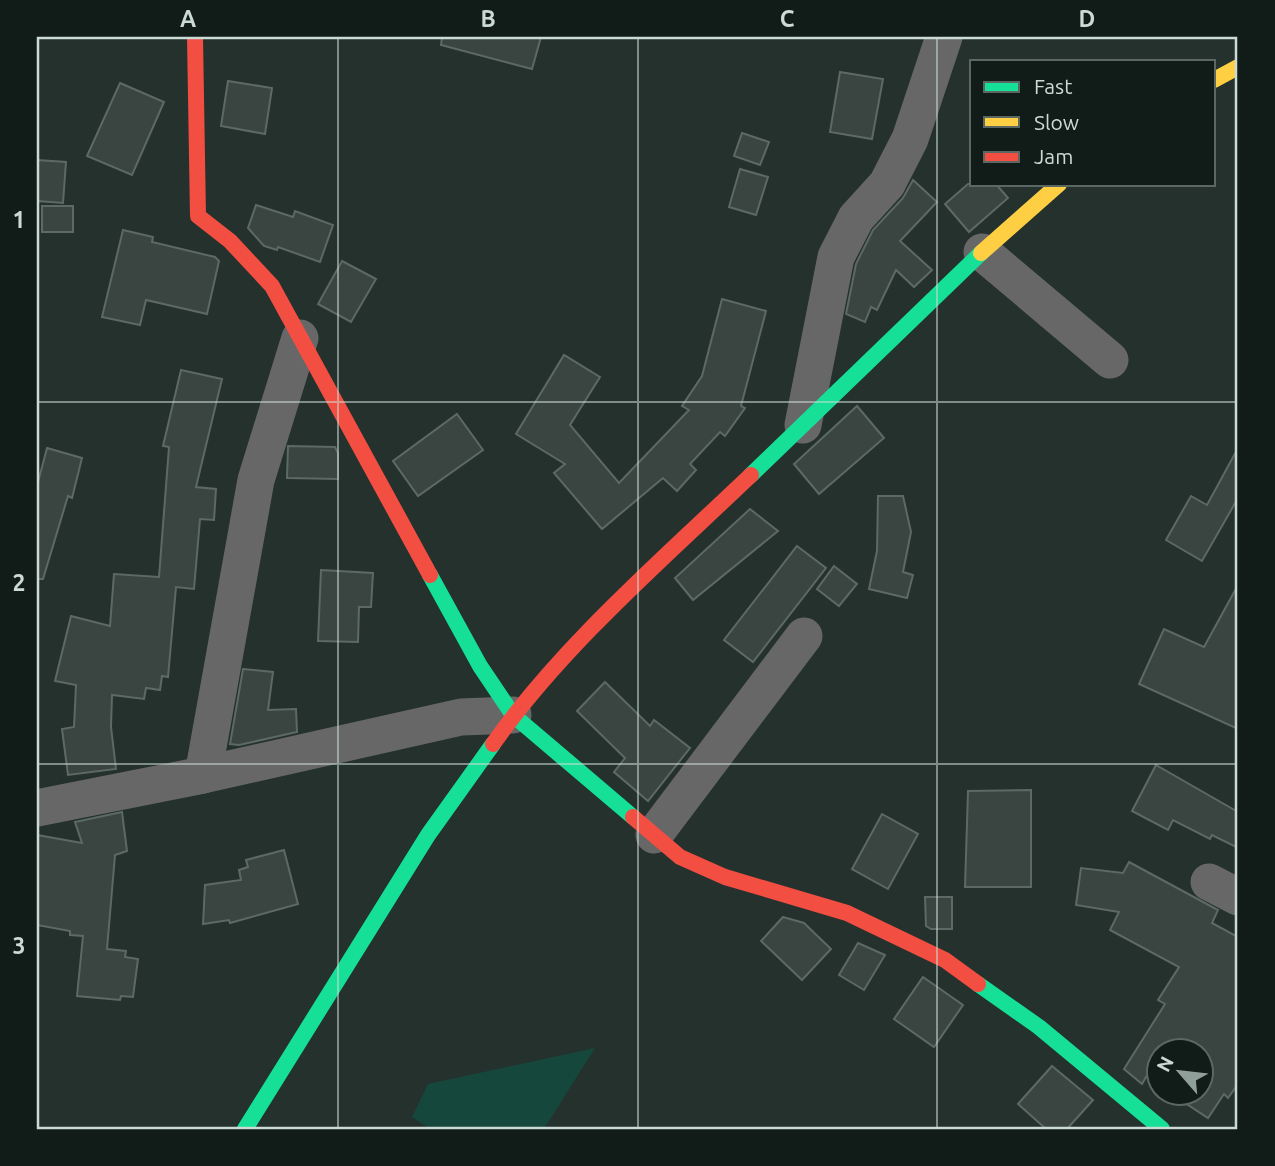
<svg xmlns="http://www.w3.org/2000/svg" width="1275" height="1166" viewBox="0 0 1275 1166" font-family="Ubuntu,sans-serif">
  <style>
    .green { fill: #16473d }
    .building { fill: #3a4542; stroke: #5d6965; stroke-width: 2 }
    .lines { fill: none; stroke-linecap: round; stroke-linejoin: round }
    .street { stroke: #676768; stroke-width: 37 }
    .fast { stroke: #16e098; stroke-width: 16 }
    .slow { stroke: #ffcf43; stroke-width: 16 }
    .jam { stroke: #f24e42; stroke-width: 16 }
    .grid { fill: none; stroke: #ccdad5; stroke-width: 2; stroke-opacity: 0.55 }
    .neatline { fill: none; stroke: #ccdad5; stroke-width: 2.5 }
    .grid-label { font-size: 23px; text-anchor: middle; font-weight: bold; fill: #ccdad5 }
  </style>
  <rect width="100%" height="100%" fill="#24312d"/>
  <polygon class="green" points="595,1048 544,1129 430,1129 412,1117 428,1084"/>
  <g class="building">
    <polygon points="442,37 541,37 532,69 441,45"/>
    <polygon points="840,72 883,79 872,139 830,132"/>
    <polygon points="228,81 272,88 265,134 221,126"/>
    <polygon points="120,83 164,102 132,175 87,156"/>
    <polygon points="742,133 769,142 760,165 734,156"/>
    <polygon points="37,160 66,162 63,203 37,201"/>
    <polygon points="740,169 768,177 756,215 729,207"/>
    <polygon points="913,180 937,202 900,241 932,270 914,287 896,270 877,310 871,307 865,322 846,314 856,264 873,230 903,198"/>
    <polygon points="968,184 996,184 1008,198 969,232 945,204"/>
    <polygon points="256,205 293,217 295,211 333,225 320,262 278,247 277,250 264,246 248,228"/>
    <rect x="42" y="206" width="31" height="26"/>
    <polygon points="123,230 153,237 152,242 215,257 219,261 207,314 146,300 140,325 102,317"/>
    <polygon points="342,261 376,279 351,322 318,304"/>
    <polygon points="722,299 766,311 741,406 745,408 725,436 720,432 690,464 696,470 677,491 663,478 602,529 554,473 565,464 516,434 564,355 600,377 570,425 619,483 689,410 682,406 702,376"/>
    <polygon points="181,370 222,379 196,487 216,489 214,520 200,519 194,589 176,587 168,677 162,676 160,690 146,688 144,699 112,695 111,727 116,769 68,775 62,729 74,727 76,685 55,681 71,616 110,626 114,574 159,577 169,447 163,446"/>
    <polygon points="857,406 884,438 819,494 794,464"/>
    <polygon points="457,414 483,450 418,496 393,461"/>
    <polygon points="288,446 335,447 338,453 338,479 287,478"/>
    <polygon points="47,448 82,458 72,498 68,496 43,579 37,579 37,486"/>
    <polygon points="1238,448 1238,498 1202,561 1166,540 1191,496 1207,505"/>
    <polygon points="878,496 903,496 911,532 903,572 913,575 907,598 869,589 877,551"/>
    <polygon points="750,509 778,531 693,600 675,578"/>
    <polygon points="797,546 826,568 753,662 724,640"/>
    <polygon points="834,566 857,584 839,606 817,589"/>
    <polygon points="321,570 373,573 371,607 359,607 358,642 318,641"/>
    <polygon points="1238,585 1238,729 1139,684 1164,629 1204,647"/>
    <polygon points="243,669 273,672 268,710 296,709 297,732 239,745 230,744"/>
    <polygon points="605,682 650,726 654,720 690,748 648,801 614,772 625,758 577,711"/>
    <polygon points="1156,765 1238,812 1238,848 1212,835 1210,839 1173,820 1168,830 1132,811"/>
    <polygon points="1031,790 1031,887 965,887 968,791"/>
    <polygon points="122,812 127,851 115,855 107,949 126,951 125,957 138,959 133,997 121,996 120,1000 77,996 83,936 70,935 70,931 37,925 37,835 82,843 75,822"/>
    <polygon points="882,814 918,834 888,889 852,869"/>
    <polygon points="284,850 298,904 230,923 229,920 203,924 205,885 241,880 239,870 248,867 246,860"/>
    <polygon points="1129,862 1218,910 1212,923 1238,937 1238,1084 1228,1098 1224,1094 1208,1118 1170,1093 1201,1093 1201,1051 1159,1051 1159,1086 1146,1077 1142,1084 1124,1069 1165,1004 1158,1000 1179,967 1110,930 1119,912 1076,905 1081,868 1123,873"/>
    <polygon points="925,897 952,897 952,929 931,929 926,926"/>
    <polygon points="783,917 804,923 831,949 802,980 761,941"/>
    <polygon points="858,943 885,955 864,990 839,975"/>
    <polygon points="923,977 963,1005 934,1047 894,1019"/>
    <polygon points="1052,1066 1093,1100 1067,1129 1046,1129 1018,1104"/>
  </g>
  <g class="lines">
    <g class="street">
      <polyline points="982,252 1110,360"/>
      <polyline points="803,425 836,257 856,218 887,184 910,139 944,37"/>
      <polyline points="203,775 256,480 300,338"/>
      <polyline points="37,808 203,775 461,717 513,715"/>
      <polyline points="654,835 804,636"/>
      <polyline points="1209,882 1238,897"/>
    </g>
    <g class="fast">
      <polyline points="751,475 981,253"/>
      <polyline points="430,575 480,666 513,715 633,817"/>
      <polyline points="978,984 1039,1027 1162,1129"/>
      <polyline points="245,1129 428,835 493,744"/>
    </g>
    <g class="slow">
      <polyline points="1214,80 1238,67"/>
      <polyline points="981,253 1059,184"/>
    </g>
    <g class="jam">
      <polyline points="195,37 198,216 230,241 272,286 430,575"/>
      <path d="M493 744C562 646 664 558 751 475"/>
      <polyline points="633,817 680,857 725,877 847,913 945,960 978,984"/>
    </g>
  </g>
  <path class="grid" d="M338 37V1129M638 37V1129M937 37V1129M37 402H1238M37 764H1238"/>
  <rect width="1275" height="1166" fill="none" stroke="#111b18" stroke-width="77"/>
  <rect x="970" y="60" width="245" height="126" fill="#111b18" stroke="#5c6764" stroke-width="2"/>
  <rect x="984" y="82" width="35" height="10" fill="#16e098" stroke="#5c6764" stroke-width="2"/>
  <text x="1034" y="94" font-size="21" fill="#ccdad5">Fast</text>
  <rect x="984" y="117" width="35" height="10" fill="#ffcf43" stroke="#5c6764" stroke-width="2"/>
  <text x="1034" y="130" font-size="21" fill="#ccdad5">Slow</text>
  <rect x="984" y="152" width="35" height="10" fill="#f24e42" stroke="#5c6764" stroke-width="2"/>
  <text x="1034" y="164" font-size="21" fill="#ccdad5">Jam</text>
  <g transform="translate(1180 1072) rotate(298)"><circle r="33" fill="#111b18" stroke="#5c6764" stroke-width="2"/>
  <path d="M0-5L12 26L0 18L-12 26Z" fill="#919f9a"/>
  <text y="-10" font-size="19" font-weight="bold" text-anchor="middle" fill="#ccdad5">N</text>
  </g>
  <rect x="38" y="38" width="1198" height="1090" class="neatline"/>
  <g class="grid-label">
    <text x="188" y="27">A</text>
    <text x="488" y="27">B</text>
    <text x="787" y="27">C</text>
    <text x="1087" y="27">D</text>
    <text x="19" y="228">1</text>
    <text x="19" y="591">2</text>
    <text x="19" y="954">3</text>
  </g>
</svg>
